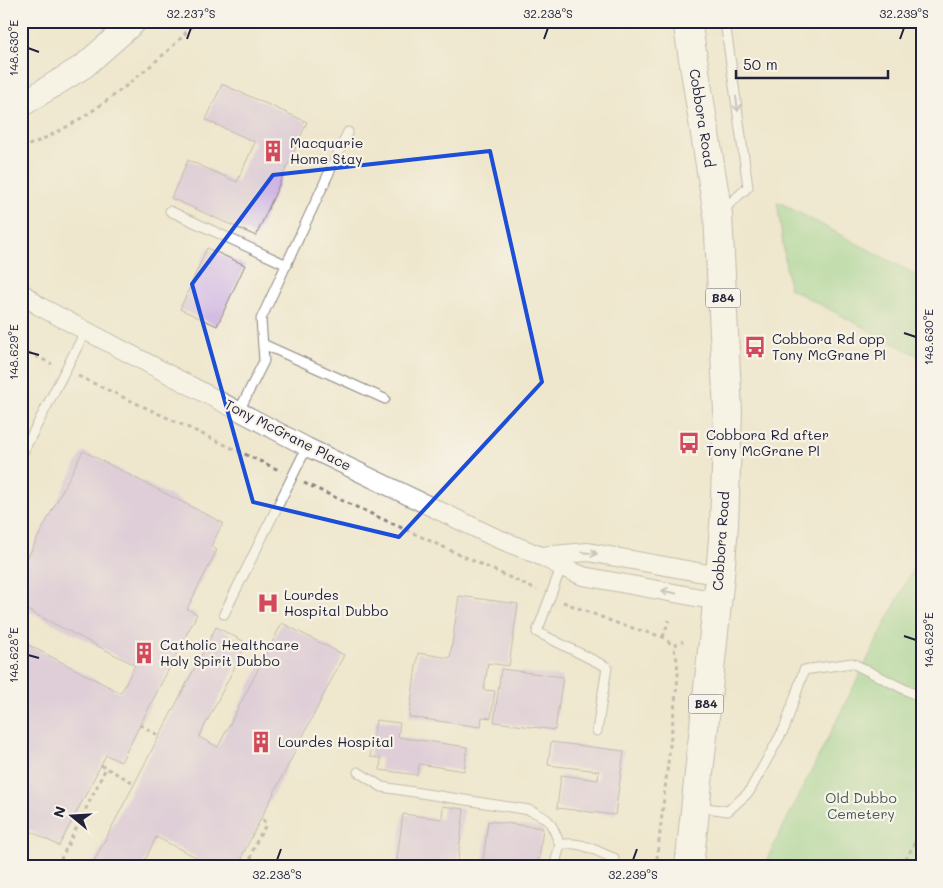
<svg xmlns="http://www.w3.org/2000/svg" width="943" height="888" viewBox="0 0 943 888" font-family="Mali,sans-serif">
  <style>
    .green { fill: #90d189; stroke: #597a62 }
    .building { fill: #ccb0e3 }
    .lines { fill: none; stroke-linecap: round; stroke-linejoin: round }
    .lane-casing { stroke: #888484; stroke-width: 11 }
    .street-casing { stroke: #888484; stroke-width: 20 }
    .secondary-casing { stroke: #888484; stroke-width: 26 }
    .primary-casing { stroke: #888484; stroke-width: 30 }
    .path { stroke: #888484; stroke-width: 3; stroke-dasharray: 4 4; stroke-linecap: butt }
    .lane { stroke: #fff; stroke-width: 9 }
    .street { stroke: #fff; stroke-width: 18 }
    .secondary { stroke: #fff; stroke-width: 24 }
    .primary { stroke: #fff; stroke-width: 28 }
    .oneway { stroke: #9c9ca7 }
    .marked { fill: none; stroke: #1d4ed8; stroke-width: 4; stroke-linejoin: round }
    .ticks { fill: none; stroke: #22223b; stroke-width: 2 }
    .labels { text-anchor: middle; stroke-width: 4.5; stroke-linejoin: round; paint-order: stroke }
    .shield { fill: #f7f3e8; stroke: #62616f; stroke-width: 1 }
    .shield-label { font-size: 12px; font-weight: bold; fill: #22223b }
    .street-label { font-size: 14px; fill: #22223b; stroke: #f7f3e8 }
    .poi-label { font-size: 14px; fill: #22223b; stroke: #f7f3e8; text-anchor: start }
    .park-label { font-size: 14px; fill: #435752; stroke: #f7f3e8 }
    .neatline { fill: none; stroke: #22223b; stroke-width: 2 }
    .ticks-label { font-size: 12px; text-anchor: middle; fill: #22223b }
  </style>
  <rect width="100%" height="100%" fill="#f7f3e8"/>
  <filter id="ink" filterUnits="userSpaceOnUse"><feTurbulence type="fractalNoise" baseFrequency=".02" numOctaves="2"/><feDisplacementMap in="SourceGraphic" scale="10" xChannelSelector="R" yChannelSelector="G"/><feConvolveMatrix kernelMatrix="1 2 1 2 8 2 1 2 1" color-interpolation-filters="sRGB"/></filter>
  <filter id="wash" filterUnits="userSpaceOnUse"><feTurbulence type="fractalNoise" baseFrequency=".0096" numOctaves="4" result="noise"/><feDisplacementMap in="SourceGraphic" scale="20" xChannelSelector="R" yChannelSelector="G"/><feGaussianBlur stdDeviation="1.12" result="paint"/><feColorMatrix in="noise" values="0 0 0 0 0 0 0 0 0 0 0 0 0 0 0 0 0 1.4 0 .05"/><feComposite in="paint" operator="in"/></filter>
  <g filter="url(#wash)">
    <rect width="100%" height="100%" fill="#efe7cd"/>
    <g class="green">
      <polygon points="777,201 922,278 922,358 789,288"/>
      <polygon points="922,551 922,867 763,867"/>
    </g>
    <g id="blocks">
      <g class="building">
        <polygon points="222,84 307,122 256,236 171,198 188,160 237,182 255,142 206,120"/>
        <polygon points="207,248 245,265 217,326 180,309"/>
        <polygon points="83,451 223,523 211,546 217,550 187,609 197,614 121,762 106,755 59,846 21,826 21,641 121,693 135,665 21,607 21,570"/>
        <polygon points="459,596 518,604 509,666 488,663 484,690 495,691 491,718 482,717 481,727 409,717 418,653 450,658"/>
        <polygon points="282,623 344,655 243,854 241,867 195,867 196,857 156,837 142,867 91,867 216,627 247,643 199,737 218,747"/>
        <polygon points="501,669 563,677 555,730 494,722"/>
        <polygon points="376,720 400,723 398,737 467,747 464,771 419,764 417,775 380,770 381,758 370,757"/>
        <polygon points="551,742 624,751 615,815 557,808 561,775 598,780 599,771 548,765"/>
        <polygon points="443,806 464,809 457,867 396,867 403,814 442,819"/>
        <polygon points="488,821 543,828 538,867 477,867 478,861 483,861"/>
      </g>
    </g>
  </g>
  <g filter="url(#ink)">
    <use href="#blocks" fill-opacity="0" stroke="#888484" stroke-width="1"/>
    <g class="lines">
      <g class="lane-casing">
        <g id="lane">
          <polyline points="170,211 287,265"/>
          <polyline points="722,211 748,187 725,21"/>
          <polyline points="263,344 385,399"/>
          <polyline points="239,411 264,361 261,319 348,132"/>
          <polyline points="21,456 86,330"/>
          <polyline points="562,565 537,632 607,667 597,731"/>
          <polyline points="224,614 307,447"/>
          <path d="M358 772 382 787 529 810C552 819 551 823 560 845"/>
          <polyline points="699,807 728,811 749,792 785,727 804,670 852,663 922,698"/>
          <path d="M554 867 560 845C580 840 595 851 614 858"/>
        </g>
      </g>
      <g class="street-casing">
        <g id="street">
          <polyline points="21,292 39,306 307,447 494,537 541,556 562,567 583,576 717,601"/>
          <polyline points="541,556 588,552 720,576"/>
        </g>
      </g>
      <g class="secondary-casing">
        <polyline id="secondary" points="21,105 84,66 135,21"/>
      </g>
      <g class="primary-casing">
        <polyline id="primary" points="687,21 718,215 728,412 724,525 720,576 689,867"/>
      </g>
      <g class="path">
        <path d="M21 148C65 132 102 106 138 76 160 58 178 43 196 21"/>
        <polyline points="21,349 52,364"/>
        <polyline points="78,376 281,471"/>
        <polyline points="304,483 537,590"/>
        <polyline points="563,602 619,624 663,637 673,646"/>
        <polyline points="663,637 669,620"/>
        <polyline points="140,725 160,736"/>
        <polyline points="101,765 106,768"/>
        <polyline points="57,867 106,768 134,783"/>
        <path d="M251 867C249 852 259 837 266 825L262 818"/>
        <polyline points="656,867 678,676 677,660 673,646 683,641"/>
        <polyline points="902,867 922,829"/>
      </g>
      <use href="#lane" class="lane"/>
      <use href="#street" class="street"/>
      <use href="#secondary" class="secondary"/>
      <use href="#primary" class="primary"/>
    </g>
    <defs><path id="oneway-shaft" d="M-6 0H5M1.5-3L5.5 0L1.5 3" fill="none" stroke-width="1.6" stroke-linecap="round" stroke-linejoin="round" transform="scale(1.25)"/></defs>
    <g class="oneway">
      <use href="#oneway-shaft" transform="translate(737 104) rotate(82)"/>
      <use href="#oneway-shaft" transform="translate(590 553) rotate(5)"/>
      <use href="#oneway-shaft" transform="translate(669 592) rotate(-169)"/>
    </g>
  </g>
  <path d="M0 0H943V888H0ZM490 151 542 382 399 537 253 502 192 284 273 175Z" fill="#efe7cd" fill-opacity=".55" fill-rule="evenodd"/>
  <path class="marked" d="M490 151 542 382 399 537 253 502 192 284 273 175Z"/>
  <path class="ticks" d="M187 39 191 28M544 39 548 28M900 39 904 28M28 48 39 52M904 333 916 337M28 352 39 355M904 636 916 640M28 655 39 658M277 860 281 849M633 860 637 849"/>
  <defs>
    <g id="building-bare" transform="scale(1.725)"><path d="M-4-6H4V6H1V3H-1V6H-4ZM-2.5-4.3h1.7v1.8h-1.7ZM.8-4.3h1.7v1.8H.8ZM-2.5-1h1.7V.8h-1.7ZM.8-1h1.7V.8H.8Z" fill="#d1495b" stroke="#f7f3e8" stroke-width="2.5" paint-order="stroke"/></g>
    <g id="bus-bare" transform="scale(1.725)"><path d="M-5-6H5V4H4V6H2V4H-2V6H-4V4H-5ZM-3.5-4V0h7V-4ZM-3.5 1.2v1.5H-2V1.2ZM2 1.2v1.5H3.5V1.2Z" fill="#d1495b" stroke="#f7f3e8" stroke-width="2.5" paint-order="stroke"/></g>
    <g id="hospital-bare" transform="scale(1.725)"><path d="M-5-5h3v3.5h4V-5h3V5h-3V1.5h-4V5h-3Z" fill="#d1495b" stroke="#f7f3e8" stroke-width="2.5" paint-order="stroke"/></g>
  </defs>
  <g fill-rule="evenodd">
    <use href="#building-bare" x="273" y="151"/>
    <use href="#bus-bare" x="755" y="347"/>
    <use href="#bus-bare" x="689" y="443"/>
    <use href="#hospital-bare" x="268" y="603"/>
    <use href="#building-bare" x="144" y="653"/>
    <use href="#building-bare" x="261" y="742"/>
  </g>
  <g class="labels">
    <g class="shield">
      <rect x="705.5" y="288.5" width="35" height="19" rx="4"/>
      <rect x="688.5" y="694.5" width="35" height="19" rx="4"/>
    </g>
    <g class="shield-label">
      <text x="723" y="302">B84</text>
      <text x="706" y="708">B84</text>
    </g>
    <g class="street-label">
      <text transform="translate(702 118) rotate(81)" y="5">Cobbora Road</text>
      <text transform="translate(288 435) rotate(27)" y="5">Tony McGrane Place</text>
      <text transform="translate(721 541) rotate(-86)" y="5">Cobbora Road</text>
    </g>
    <g class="poi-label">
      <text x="290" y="148">Macquarie<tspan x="290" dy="16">Home Stay</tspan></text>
      <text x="772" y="344">Cobbora Rd opp<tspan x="772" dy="16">Tony McGrane Pl</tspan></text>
      <text x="706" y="440">Cobbora Rd after<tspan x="706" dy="16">Tony McGrane Pl</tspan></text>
      <text x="284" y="600">Lourdes<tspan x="284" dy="16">Hospital Dubbo</tspan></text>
      <text x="160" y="650">Catholic Healthcare<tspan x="160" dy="16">Holy Spirit Dubbo</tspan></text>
      <text x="278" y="747">Lourdes Hospital</text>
    </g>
    <g class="park-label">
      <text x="861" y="803">Old Dubbo<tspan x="861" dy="16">Cemetery</tspan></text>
    </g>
  </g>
  <rect width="943" height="888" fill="none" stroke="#f7f3e8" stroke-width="55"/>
  <g transform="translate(72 816) rotate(288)" stroke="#f7f3e8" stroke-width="4" paint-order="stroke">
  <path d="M0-4L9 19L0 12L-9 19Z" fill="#22223b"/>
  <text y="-8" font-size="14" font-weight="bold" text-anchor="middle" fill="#22223b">N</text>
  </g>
  <path d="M736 70v8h152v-8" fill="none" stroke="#22223b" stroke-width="2.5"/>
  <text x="743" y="70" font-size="15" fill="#22223b" stroke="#f7f3e8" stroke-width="4" paint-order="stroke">50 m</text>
  <rect x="28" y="28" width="888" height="832" class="neatline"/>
  <g class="ticks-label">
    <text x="191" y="18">32.237°S</text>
    <text x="548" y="18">32.238°S</text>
    <text x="904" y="18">32.239°S</text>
    <text transform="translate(14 48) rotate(-90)" y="4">148.630°E</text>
    <text transform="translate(929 337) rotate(-90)" y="4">148.630°E</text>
    <text transform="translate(14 352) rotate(-90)" y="4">148.629°E</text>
    <text transform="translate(929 640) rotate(-90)" y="4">148.629°E</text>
    <text transform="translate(14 655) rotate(-90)" y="4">148.628°E</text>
    <text x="277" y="879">32.238°S</text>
    <text x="633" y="879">32.239°S</text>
  </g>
</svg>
